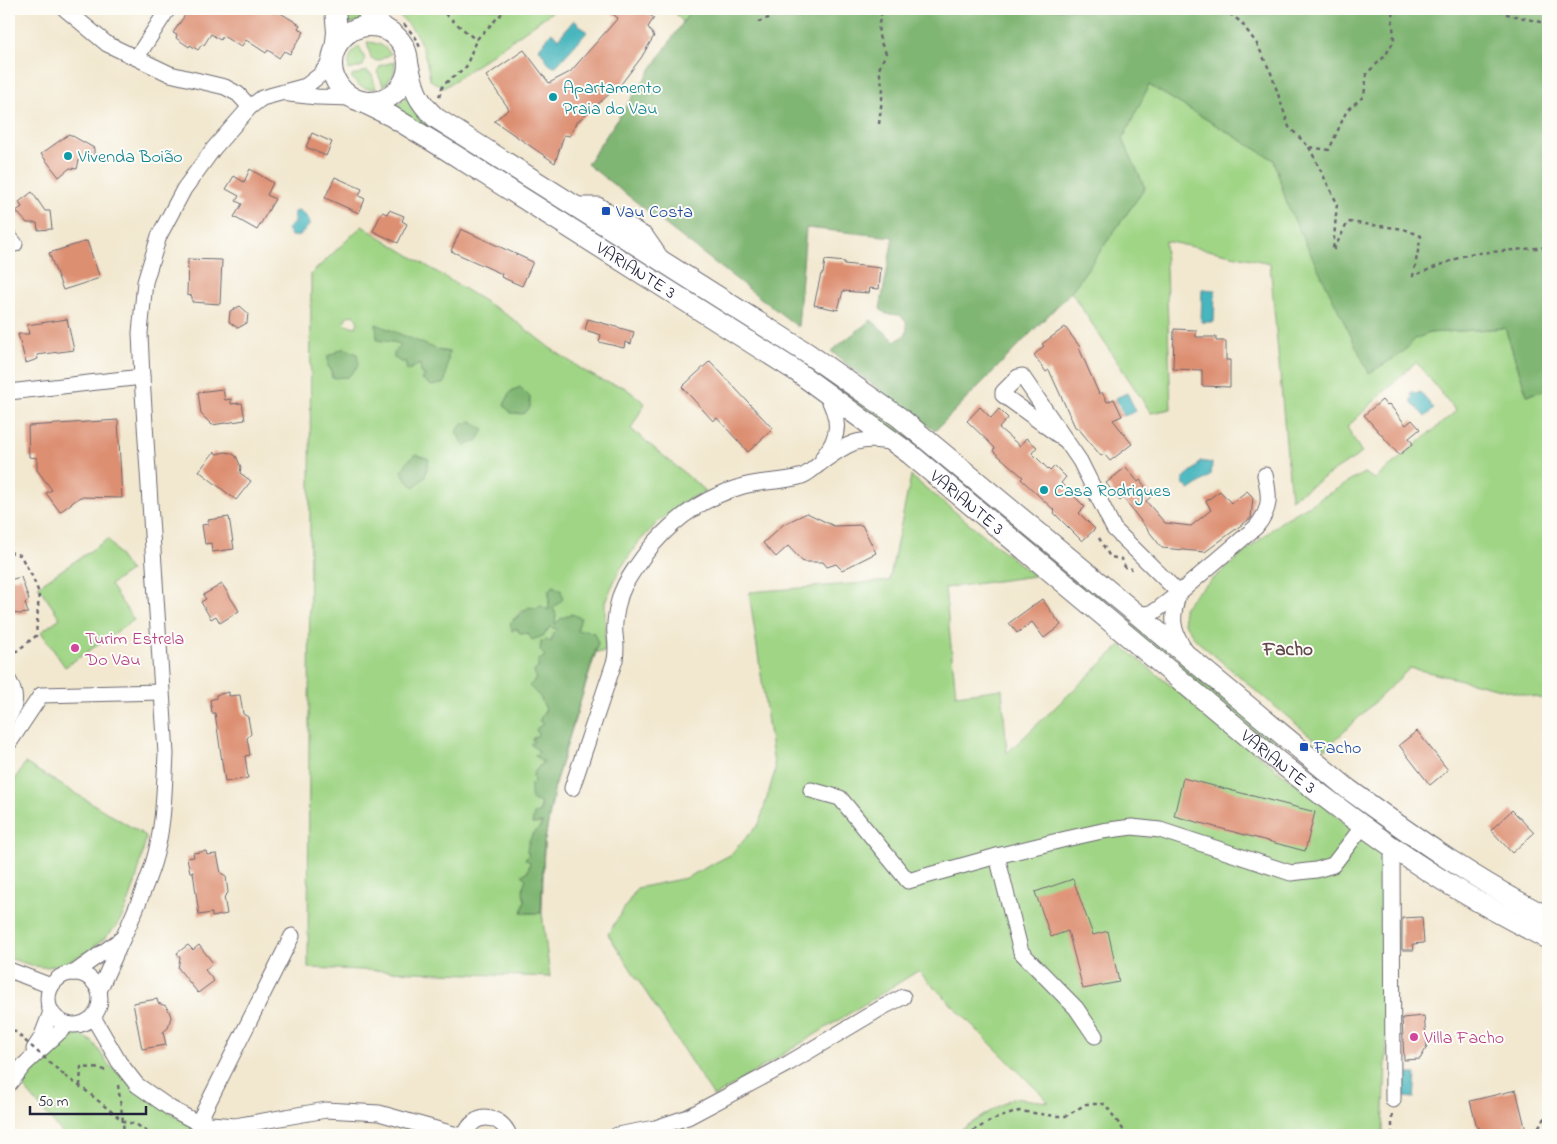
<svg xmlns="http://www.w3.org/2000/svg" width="1557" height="1144" viewBox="0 0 1557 1144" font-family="'Indie Flower',sans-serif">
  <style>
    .green { fill: #a0d586; stroke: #617c60; fill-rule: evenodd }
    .forest { fill: #80b673; stroke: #516c57 }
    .water { fill: #47b6be; stroke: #346c7c }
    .building { fill: #dd8f72 }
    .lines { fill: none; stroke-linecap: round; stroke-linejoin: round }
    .minor-casing { stroke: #6b676f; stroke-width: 17 }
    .major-casing { stroke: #6b676f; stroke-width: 22 }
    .path { stroke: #6b676f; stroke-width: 2.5; stroke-dasharray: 4 4; stroke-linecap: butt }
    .minor { stroke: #fff; stroke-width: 15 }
    .major { stroke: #fff; stroke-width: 20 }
    .path-bridge { stroke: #6b676f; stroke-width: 2.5; stroke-dasharray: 4 4; stroke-linecap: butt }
    .culture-dot { fill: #0f9aa8; stroke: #fdfcf7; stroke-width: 2 }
    .transit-dot { fill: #1a4fb4; stroke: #fdfcf7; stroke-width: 2 }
    .hotel-dot { fill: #d1479c; stroke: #fdfcf7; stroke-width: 2 }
    .labels { text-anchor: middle; stroke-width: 4; stroke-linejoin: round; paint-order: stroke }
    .culture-label { font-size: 18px; fill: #0d838f; stroke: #fdfcf7; text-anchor: start }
    .transit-label { font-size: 18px; fill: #164399; stroke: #fdfcf7; text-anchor: start }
    .street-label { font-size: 18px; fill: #22223b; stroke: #fdfcf7 }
    .hotel-label { font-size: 18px; fill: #b23c85; stroke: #fdfcf7; text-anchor: start }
    .neighbourhood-label { font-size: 19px; font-weight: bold; fill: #63484e; stroke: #fdfcf7 }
  </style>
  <rect width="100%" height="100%" fill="#fdfcf7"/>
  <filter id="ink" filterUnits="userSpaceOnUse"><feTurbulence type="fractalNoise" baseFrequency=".02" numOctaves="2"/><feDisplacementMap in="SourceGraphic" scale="10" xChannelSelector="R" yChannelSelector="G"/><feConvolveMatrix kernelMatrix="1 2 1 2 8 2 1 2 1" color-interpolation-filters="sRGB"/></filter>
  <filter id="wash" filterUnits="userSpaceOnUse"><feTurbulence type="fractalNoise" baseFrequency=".0096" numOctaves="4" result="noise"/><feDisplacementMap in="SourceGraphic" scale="20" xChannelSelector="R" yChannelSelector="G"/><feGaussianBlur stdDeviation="1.12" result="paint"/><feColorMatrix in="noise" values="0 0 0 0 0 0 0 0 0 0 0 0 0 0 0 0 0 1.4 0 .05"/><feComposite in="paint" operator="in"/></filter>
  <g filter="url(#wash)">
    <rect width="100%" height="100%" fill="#f2e8d0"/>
    <g class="green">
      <polygon points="341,9 358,9 365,20 349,24 344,27"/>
      <path d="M388 9H556L444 88 430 80C425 49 418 25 388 9Z"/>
      <polygon points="672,9 692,9 683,22"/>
      <path d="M367 42C378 43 384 45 391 54L378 61 371 59Z"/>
      <path d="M359 46 365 59 363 66 349 70C348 59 350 53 359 46Z"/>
      <polygon points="395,62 394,73 384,87 377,72 381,65"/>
      <path d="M366 71 372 75 376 89C364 89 357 87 351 76Z"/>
      <polygon points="1149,85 1274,160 1288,207 1400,354 1415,339 1429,333 1505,328 1527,395 1548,390 1548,700 1410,668 1326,749 1197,641 1184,623 1183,608 1194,595 1282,521 1364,473 1375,479 1456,411 1416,362 1347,427 1362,453 1291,499 1270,263 1165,241 1171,409 1151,413 1071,292 1145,188 1122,139"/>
      <polygon points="410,94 431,126 428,129 393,109"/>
      <polygon points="443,133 774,341 878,411 1303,764 1299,769 926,459 440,138"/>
      <path d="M362 226 510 317 550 348 586 372 603 381 624 387 645 403 631 429 706 491 681 503 658 522 638 543 619 571 605 602V652H596L556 780 544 844 542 913 550 977 308 968 311 274ZM354 315 358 322 356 327 347 325 344 322 347 316ZM397 342 449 352 423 378 425 375 420 364 413 367 406 361 401 345ZM344 348 332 378 328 356ZM549 590 555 624 562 618 572 615 580 618 577 631 598 643 556 780 544 844 541 913H523L525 899 523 896 530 862 532 834 538 830 544 822 532 824C547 802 540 797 533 774L544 760 540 761 535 756 540 751 532 739 538 735 545 723 540 721 546 709C540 697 532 681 538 668 541 660 546 654 549 647 552 640 552 634 557 629L550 627 543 636 528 633 521 634 510 623 523 610 535 608 549 610Z"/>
      <polygon points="911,476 1034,576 945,588 956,695 1002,689 1007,753 1121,645 1213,720 1394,860 1383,1135 952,1135 1012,1098 1049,1102 918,971 714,1097 608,934 637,888 686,878 730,855 759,824 775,771 749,592 889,581"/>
      <polygon points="108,539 130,571 110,585 134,620 65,667 41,632 60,618 38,586"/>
      <path d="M25 763 146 836C141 864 134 892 122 917 110 940 72 965 46 967 38 968 17 961 9 958V789Z"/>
      <polygon points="77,1033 93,1042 109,1065 140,1093 198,1130 222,1135 261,1135 64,1135 22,1085 52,1051"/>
    </g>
    <g class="forest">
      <polygon points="692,9 1548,9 1548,390 1527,395 1505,328 1429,333 1415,339 1401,354 1369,373 1288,207 1274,160 1149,85 1123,139 1145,188 1071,292 935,431 865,379 831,351 871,320 895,341 903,337 907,332 906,322 900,315 886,314 880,309 893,237 806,228 798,327 587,164"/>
      <path d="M376 324 441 351 449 352 445 383 432 386 422 379 425 375 421 373 420 364 407 371 405 361 402 363 394 358V352L401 345C395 341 385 342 377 340Z"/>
      <polygon points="344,348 357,354 359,365 348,377 332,378 332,371 328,366 328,356"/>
      <polygon points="520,387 530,397 530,408 523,414 511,413 504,405 511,391"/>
      <polygon points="472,421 484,430 477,442 464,445 456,432 462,424"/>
      <polygon points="416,454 429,459 425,477 414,487 406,480 402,471 407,462"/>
      <path d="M553 586 561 590 563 599 553 608 556 614 555 624 562 618 572 614 581 618 577 631 585 630 594 633 598 643 556 780 544 844 541 913H522L525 899C522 894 523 884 526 879L522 875 528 871 530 862 525 859 529 855 527 851C529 834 534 835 543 823L532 824 534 814 540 812 542 804 531 799V784L534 781 533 774 544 761H540L535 755 539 751 530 744 534 742 532 739 538 735 536 729 544 723 539 721 546 709 540 697 529 686 536 679 534 671 538 668V661L545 656 540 650 541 641 546 640 551 642 553 633 557 629 550 627 543 636 532 640 528 633 521 634 517 628 512 631 510 623 529 607 535 608 541 606 549 610V590Z"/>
    </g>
    <g class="water">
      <polygon points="574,20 587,32 556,66 550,65 539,48 552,32 558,39"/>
      <path d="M299 210 308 218 310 224C304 231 301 238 291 236L287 229 294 223V212Z"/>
      <polygon points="1202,289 1215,290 1214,322 1201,322"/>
      <polygon points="1413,391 1416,394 1420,392 1434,409 1425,417 1410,400 1413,397 1410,394"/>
      <polygon points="1127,393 1136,411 1124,416 1116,398"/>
      <polygon points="1200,461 1212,463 1211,475 1191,489 1189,490 1183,483 1183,478 1197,467"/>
      <polygon points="1405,1074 1416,1074 1414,1098 1404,1097"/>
    </g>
    <g id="blocks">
      <g class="building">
        <polygon points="189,9 274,9 300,25 298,28 304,32 290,54 284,51 279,58 268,50 266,53 246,40 241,47 223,36 220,40 211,34 204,45 202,44 198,50 190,45 189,47 176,38 177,35 173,33"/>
        <polygon points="606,9 641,9 654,18 648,27 654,36 641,58 621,84 576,123 570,136 564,135 555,163 494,121 509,109 486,76 524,50 549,83 570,72 618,18"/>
        <polygon points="312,133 332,142 326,156 306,147"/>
        <polygon points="69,134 94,148 94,159 79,160 77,169 70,168 59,177 41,154"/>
        <polygon points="250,169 273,183 267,195 275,199 257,230 234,217 242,204 236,201 239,196 226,189 234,176 244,182"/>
        <polygon points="335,177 362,189 359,196 365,199 359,213 325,198"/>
        <polygon points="32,192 45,211 50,211 52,229 38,230 37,223 27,223 16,211 22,207 19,202"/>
        <polygon points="389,210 404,216 402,221 407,224 398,243 373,231 382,212 387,214"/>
        <polygon points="461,229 533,262 522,286 501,277 502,274 451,251"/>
        <polygon points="87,241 100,278 63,290 49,253"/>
        <polygon points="188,259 222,260 220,304 192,302 192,296 187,295"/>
        <polygon points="825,260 845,262 844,264 881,268 879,289 870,288 869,293 843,291 838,310 814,305 821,274 823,274"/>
        <polygon points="240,306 248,313 247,323 238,328 229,322 230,311"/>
        <polygon points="67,319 74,350 37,355 38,359 26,363 18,334 29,334 27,325"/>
        <polygon points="588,319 634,332 631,344 625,342 624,348 599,342 601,335 585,330"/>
        <polygon points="1065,327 1080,347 1079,348 1099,394 1102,392 1107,402 1114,399 1122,416 1113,420 1132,444 1110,461 1104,454 1101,456 1078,428 1076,429 1049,370 1046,372 1034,355 1044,346 1042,344"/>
        <polygon points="1174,329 1196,330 1196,337 1216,337 1216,341 1226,341 1226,360 1230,360 1230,387 1202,386 1202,370 1173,369"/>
        <polygon points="710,361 773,429 748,452 717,418 713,421 682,387"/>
        <polygon points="223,389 225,400 231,399 231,404 242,403 245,420 212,425 201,414 198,392"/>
        <polygon points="1382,400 1387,406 1389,404 1406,425 1412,420 1420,429 1409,438 1413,444 1399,455 1364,415"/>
        <polygon points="980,407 991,418 999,409 1008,418 999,428 1020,446 1026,438 1037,447 1032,453 1050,471 1055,466 1066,477 1061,483 1085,507 1079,513 1095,529 1082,541 1054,513 1055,511 1021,479 1023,477 993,451 995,448 967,421"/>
        <polygon points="118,420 122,498 80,497 60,512 46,493 52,490 37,470 37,458 29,457 28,426"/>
        <polygon points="214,452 217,454 225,452 231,453 236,456 241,467 240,473 251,481 236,500 199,471"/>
        <polygon points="1126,467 1138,482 1140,480 1152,496 1146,501 1165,523 1191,526 1211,510 1206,501 1220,491 1231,503 1247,491 1253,497 1251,518 1205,552 1162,548 1123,498 1120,501 1106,483"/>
        <polygon points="807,513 834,526 862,525 876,553 842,570 836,564 827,567 823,562 803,562 788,546 776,557 763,543 784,524"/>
        <polygon points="229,517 234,549 212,552 211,543 205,544 202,525 208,524 208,520"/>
        <polygon points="21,577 29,600 25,603 28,613 19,614 9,612 9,580"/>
        <polygon points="222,584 239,611 220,623 216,616 211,619 201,602 206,599 203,595"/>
        <polygon points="1042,599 1061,625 1044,638 1032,622 1017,633 1009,623"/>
        <polygon points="229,692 229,696 240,695 243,714 248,717 251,734 247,738 250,755 245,756 248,778 225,782 215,713 212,713 210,700 216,698 216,695"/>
        <polygon points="1417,731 1448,770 1430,785 1399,745"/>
        <polygon points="1183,778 1315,812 1305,851 1174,816"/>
        <polygon points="1512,810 1534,833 1512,853 1491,830"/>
        <polygon points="206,851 207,855 217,854 221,873 226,876 228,893 224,897 227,914 212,917 212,913 199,915 193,872 190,872 187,858 194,857 193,853"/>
        <polygon points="1073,879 1093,935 1108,931 1119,982 1083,989 1068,931 1051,937 1035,892"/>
        <polygon points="1422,917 1424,943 1413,944 1414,950 1402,950 1402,918"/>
        <polygon points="188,945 193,950 199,945 213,963 205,970 214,981 198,993 178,968 180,958 177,953"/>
        <polygon points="157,999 158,1003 166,1006 169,1011 171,1017 168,1028 163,1032 166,1045 142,1049 133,1003"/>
        <polygon points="1424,1016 1427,1047 1420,1059 1404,1060 1402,1018"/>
        <polygon points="1516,1090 1527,1135 1480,1135 1479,1127 1477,1127 1470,1101"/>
      </g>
    </g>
  </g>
  <g filter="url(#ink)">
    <use href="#blocks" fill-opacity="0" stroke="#6b676f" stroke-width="1"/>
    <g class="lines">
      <g class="minor-casing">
        <g id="minor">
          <polyline points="65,9 107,44 170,74 225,87 238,94 250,107"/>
          <polyline points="137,57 168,9"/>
          <polyline points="289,94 317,97 353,98"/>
          <polyline points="574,205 598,205 646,236 662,259"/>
          <polyline points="9,237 15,244"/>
          <polyline points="9,392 142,377"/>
          <polyline points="1065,440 1003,395 1003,392 1018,377 1022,376 1080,461 1114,529 1179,593"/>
          <path d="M823 457C842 434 839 418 826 394"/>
          <path d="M1179 593C1171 616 1171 629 1185 650"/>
          <path d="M1132 611 1145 614 1154 612 1179 593 1256 527C1271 509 1270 497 1265 475"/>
          <path d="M9 681C16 693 17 704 9 716"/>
          <polyline points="9,743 41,695 161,692"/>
          <path d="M572 788 615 660C617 649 616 644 615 634 614 624 616 613 618 604 621 589 628 579 636 567 662 528 698 499 743 486 761 481 781 482 799 477 806 476 813 469 818 465 847 444 857 435 894 443"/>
          <polyline points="811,790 840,798 908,881 997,856 1066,839 1102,831 1132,827 1160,830 1291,873 1316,870 1333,865 1363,826"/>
          <polyline points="1392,847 1393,1100"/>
          <polyline points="997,856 1021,952 1076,1008 1095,1036"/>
          <polyline points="9,970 51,986"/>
          <circle cx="74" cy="999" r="26"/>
          <polyline points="74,973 120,940"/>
          <path d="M99 991C117 949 139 908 153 864 164 829 164 791 166 754L142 377 140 333 145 282 159 236 184 189 214 148 250 107 262 98 306 86 320 75 333 58"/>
          <polyline points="93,1017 119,1062 137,1085 170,1108 198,1123 235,1126 326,1110 379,1113 457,1135"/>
          <polyline points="34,1049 41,1038 51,1012"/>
          <polyline points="9,1084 24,1065 67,1025"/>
          <polyline points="198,1123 292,936"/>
          <path d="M465 1135C473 1112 500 1113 509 1135"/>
          <polyline points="617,1135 655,1128 688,1117 789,1063 883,1007 903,997"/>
        </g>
      </g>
      <g class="major-casing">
        <g id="major">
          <polyline points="335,9 337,32 335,50"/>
          <polyline points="366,9 374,19 388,31"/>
          <circle cx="370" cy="64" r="38"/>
          <path d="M408 63C414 89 416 100 436 118L807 353 899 417 1348 789C1410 834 1479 883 1548 917"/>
          <path id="s1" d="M360 101 391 116 442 147 796 371 910 454 1264 750C1308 785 1352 819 1398 851 1445 884 1497 913 1548 939"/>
        </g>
      </g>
      <g class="path">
        <polyline points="439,9 476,40"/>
        <polyline points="1223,9 1241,22 1257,44 1271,73 1289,127 1309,147 1329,150 1347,110 1364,96 1367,73 1385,56 1394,41 1392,9"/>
        <polyline points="1500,9 1503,13 1548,24"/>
        <polyline points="758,22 779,14 786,9"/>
        <polyline points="404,24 416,38 421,50"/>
        <polyline points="439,97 443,85 466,67 476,40 506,9"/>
        <path d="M879 124 883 90 879 69 886 53C876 35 877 27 883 9"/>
        <polyline points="1309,147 1337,203 1333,251 1348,222 1404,229 1421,236 1413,276 1468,254 1548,247"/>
        <polyline points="1099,538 1110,557 1122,559 1125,567 1132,569"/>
        <polyline points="9,552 20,555 32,576 39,593 36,636 9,657"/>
        <polyline points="9,1027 13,1030"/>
        <polyline points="65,1076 85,1090 123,1121 137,1125 151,1134 157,1135"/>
        <polyline points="118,1085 123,1121 124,1135"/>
        <polyline points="80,1086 81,1067 102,1069 107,1072"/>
        <polyline points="966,1135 992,1120 1019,1111 1055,1116 1066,1116 1086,1104 1105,1104 1127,1135"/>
        <polyline points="1392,1135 1392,1114"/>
        <path d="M1537 1135C1537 1127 1542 1121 1548 1116"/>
      </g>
      <use href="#minor" class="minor"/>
      <use href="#major" class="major"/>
      <polyline class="path-bridge" points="13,1030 65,1076"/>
    </g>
  </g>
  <g class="culture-dot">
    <circle cx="553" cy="97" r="5"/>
    <circle cx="68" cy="156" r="5"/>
    <circle cx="1044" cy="490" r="5"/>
  </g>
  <g class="transit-dot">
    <rect x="601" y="206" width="10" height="10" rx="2.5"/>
    <rect x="1299" y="742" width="10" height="10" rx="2.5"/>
  </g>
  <g class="hotel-dot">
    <circle cx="75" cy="648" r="5"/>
    <circle cx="1414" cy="1037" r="5"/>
  </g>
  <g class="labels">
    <g class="culture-label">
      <text x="563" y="93">Apartamento<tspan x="563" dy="21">Praia do Vau</tspan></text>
      <text x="78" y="162">Vivenda Boião</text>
      <text x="1054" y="496">Casa Rodrigues</text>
    </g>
    <g class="transit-label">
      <text x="616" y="217">Vau Costa</text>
      <text x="1314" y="753">Facho</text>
    </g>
    <g class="street-label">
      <text dy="6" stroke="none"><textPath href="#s1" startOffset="324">VARIANTE 3</textPath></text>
      <text dy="6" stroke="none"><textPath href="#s1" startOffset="729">VARIANTE 3</textPath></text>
      <text dy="6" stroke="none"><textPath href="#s1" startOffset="1134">VARIANTE 3</textPath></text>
    </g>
    <g class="hotel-label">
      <text x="85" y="644">Turim Estrela<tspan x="85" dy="21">Do Vau</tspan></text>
      <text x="1424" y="1043">Villa Facho</text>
    </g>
    <g class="neighbourhood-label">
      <text x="1288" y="655">Facho</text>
    </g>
  </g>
  <rect width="1557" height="1144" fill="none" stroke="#fdfcf7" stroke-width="30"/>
  <path d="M30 1106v8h116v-8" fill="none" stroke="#22223b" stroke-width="2.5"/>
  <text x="38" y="1106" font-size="15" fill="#22223b" stroke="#fdfcf7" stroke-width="4" paint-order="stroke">50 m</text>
</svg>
